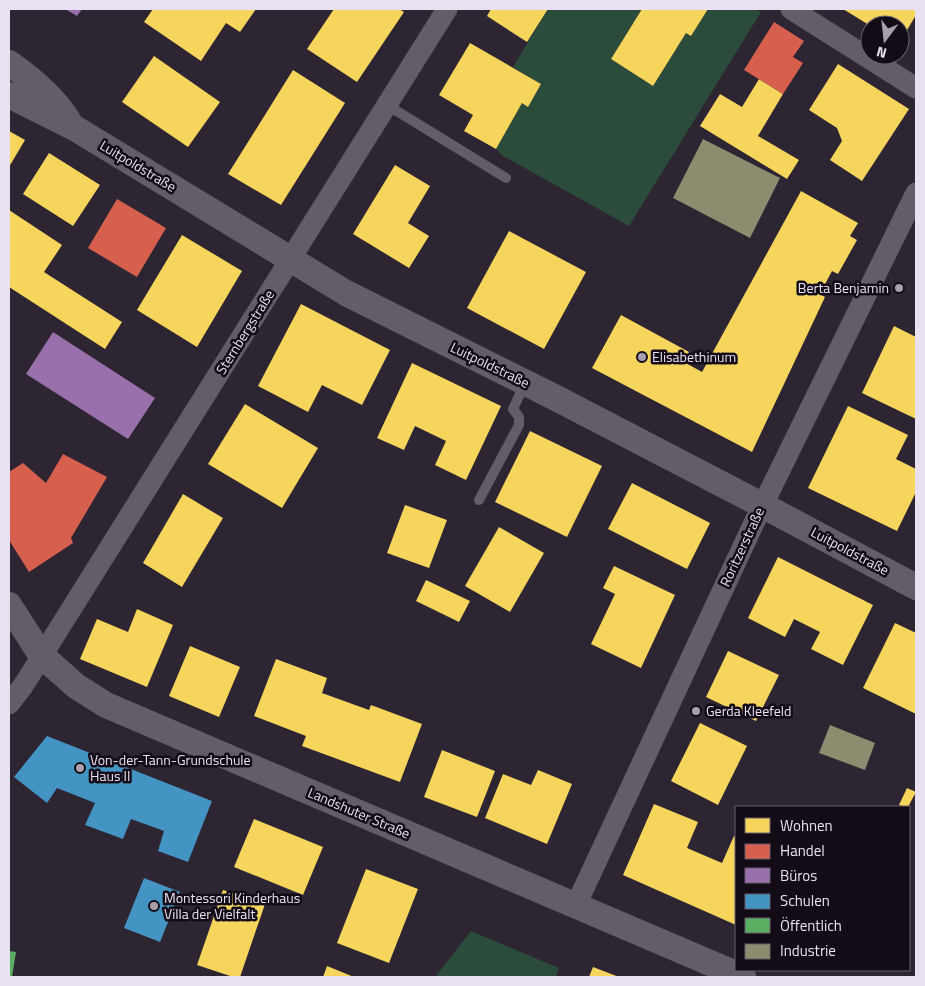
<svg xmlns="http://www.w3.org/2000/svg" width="925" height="986" viewBox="0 0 925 986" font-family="'Titillium Web',sans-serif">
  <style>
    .green { fill: #2b4c3a }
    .homes { fill: #f6d55c }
    .shops { fill: #d6604d }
    .offices { fill: #9970ab }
    .schools { fill: #4393c3 }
    .public { fill: #5aae61 }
    .industry { fill: #8c8c6e }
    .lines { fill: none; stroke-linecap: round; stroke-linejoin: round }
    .service { stroke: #645d68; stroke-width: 10 }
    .minor { stroke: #645d68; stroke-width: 21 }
    .tertiary { stroke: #645d68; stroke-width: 26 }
    .poi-dot { fill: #a79fae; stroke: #130c17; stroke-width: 2 }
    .labels { text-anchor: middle; stroke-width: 5; stroke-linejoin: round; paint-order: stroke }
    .street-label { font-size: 14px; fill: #e9e0f1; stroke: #130c17 }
    .poi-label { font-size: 14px; fill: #e9e0f1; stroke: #130c17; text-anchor: start }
  </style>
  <rect width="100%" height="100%" fill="#2d2532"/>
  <g class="green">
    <polygon points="548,9 642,9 611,59 653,86 686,33 691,36 708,9 755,9 761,12 629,226 503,156 496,149 522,103 528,106 541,84 513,67"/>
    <polygon points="471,931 559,968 556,977 435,977"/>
  </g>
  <g class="homes">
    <polygon points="153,9 256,9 240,32 226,23 201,61 144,22"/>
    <polygon points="334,9 399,9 404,12 357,82 307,49"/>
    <polygon points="491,9 548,9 527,42 487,16"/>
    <polygon points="642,9 708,9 691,36 686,33 653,86 611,59"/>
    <polygon points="843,9 916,9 916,15 900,42 900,25 869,25"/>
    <polygon points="470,43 541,84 528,107 522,103 496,149 464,131 473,115 439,95"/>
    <polygon points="154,56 220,102 188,147 122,102"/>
    <polygon points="838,64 909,109 862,181 830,160 842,141 837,128 809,110"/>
    <polygon points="293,70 345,103 281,205 228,174"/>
    <polygon points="759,79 783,94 758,136 799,160 787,179 700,126 720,94 742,107"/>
    <polygon points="9,131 25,140 9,167"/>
    <polygon points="49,153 100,185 73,226 23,194"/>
    <polygon points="395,165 430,186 408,223 429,236 409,268 353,234"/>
    <polygon points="801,191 858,223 850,236 857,240 838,274 832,271 823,288 820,294 825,297 752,452 592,368 621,315 689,352 684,362 702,372"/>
    <polygon points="9,210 62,245 44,272 122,322 105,349 9,287"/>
    <polygon points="509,231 586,272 544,349 467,308"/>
    <polygon points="182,235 242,271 197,347 137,310"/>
    <polygon points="301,304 390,350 362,405 322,385 308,412 258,386"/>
    <polygon points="894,326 916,337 916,419 862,393"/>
    <polygon points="412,363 501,406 466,480 435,465 446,441 415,426 404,450 377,438"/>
    <polygon points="245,404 318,448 282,508 208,464"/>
    <polygon points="848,406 908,435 896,459 916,469 916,492 897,531 808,488"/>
    <polygon points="530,431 602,466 567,537 495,502"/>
    <polygon points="632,483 710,523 687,569 608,529"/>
    <polygon points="183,494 223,518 182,587 143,563"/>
    <polygon points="405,505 447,520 429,568 387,553"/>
    <polygon points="499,527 544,553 510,612 465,586"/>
    <polygon points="778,557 873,605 843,665 811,649 820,632 794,619 785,637 748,618"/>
    <polygon points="614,566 675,595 641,668 591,644 615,594 603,588"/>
    <polygon points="426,580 470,601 459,622 416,601"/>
    <polygon points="137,609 173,625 147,687 80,659 97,619 128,632"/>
    <polygon points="895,623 916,633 916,714 863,688"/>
    <polygon points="190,646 240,667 219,717 169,696"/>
    <polygon points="728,651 779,675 756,721 706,697"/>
    <polygon points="276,659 327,678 322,693 369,710 371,705 422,724 400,782 302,746 306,736 254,716"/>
    <polygon points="700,723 747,746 718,805 671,781"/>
    <polygon points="442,750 495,771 477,817 424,797"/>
    <polygon points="538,770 572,784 547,844 485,818 503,774 531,785"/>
    <polygon points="907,788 916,792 908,807 904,807 899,805"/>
    <polygon points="654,804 698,822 687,848 722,863 734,836 736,837 736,925 623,875"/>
    <polygon points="254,819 323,847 303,895 234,867"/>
    <polygon points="366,869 418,889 389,963 337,943"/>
    <polygon points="223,890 265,904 240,977 233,977 197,965"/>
    <polygon points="327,966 354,977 323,977"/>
    <polygon points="593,967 619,977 589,977"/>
  </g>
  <g class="shops">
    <polygon points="774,22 804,41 793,57 803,63 783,94 744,70"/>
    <polygon points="117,199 166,228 137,277 88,248"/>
    <polygon points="63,454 107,477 71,538 73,543 29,572 9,540 9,472 23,463 46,483"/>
  </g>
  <g class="offices">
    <polygon points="65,9 82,9 77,16"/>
    <polygon points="53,332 155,398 128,439 26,374"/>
  </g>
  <g class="schools">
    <polygon points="47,736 212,801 188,862 158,851 164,831 131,819 123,839 85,825 95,803 57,788 47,803 14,777"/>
    <polygon points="144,878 180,892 160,942 124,928"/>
  </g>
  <polygon class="public" points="9,951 16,952 12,977 9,977"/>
  <g class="industry">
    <polygon points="703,139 780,178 750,238 673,198"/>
    <polygon points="830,725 875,743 865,770 819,753"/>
  </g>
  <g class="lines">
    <g class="service">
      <polyline points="387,105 506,178"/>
      <polyline points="479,500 519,425 519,417 513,409 525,383"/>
    </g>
    <g class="minor">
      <polyline points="791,9 916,88"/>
      <polyline points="9,704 23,686 447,9"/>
      <polyline points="576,905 753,525 916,193"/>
    </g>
    <g class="tertiary">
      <path d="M9 63C32 79 53 97 68 120"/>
      <polyline points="9,95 73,127 346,293 556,398 762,505 916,587"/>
      <polyline points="9,605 41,655 76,686 106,705 743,977"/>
    </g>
  </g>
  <g class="poi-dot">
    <circle cx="899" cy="288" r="5"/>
    <circle cx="642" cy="357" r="5"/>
    <circle cx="696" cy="711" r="5"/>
    <circle cx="80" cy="768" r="5"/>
    <circle cx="154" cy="906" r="5"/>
  </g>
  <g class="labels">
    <g class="street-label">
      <text transform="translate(138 166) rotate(31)" y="5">Luitpoldstraße</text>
      <text transform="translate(245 332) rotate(-58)" y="5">Sternbergstraße</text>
      <text transform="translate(490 365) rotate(26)" y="5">Luitpoldstraße</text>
      <text transform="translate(742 547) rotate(-65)" y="5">Roritzerstraße</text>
      <text transform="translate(850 551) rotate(28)" y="5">Luitpoldstraße</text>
      <text transform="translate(359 813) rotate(23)" y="5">Landshuter Straße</text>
    </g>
    <g class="poi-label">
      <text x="889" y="293" text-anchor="end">Berta Benjamin</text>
      <text x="652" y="362">Elisabethinum</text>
      <text x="706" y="716">Gerda Kleefeld</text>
      <text x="90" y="765">Von-der-Tann-Grundschule<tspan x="90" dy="16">Haus II</tspan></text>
      <text x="164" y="903">Montessori Kinderhaus<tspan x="164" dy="16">Villa der Vielfalt</tspan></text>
    </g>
  </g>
  <rect width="925" height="986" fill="none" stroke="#e9e0f1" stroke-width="20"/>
  <rect x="735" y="806" width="175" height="165" fill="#130c17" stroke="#69616e"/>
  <rect x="745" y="818" width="25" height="15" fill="#f6d55c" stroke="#69616e"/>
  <text x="780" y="831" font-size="15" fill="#e9e0f1">Wohnen</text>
  <rect x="745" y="844" width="25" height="15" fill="#d6604d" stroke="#69616e"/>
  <text x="780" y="856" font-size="15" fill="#e9e0f1">Handel</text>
  <rect x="745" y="868" width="25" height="15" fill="#9970ab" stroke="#69616e"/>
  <text x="780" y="881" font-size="15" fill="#e9e0f1">Büros</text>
  <rect x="745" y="894" width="25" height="15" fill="#4393c3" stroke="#69616e"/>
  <text x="780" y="906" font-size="15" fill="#e9e0f1">Schulen</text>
  <rect x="745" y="918" width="25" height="15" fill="#5aae61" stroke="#69616e"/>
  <text x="780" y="931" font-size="15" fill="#e9e0f1">Öffentlich</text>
  <rect x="745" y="944" width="25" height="15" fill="#8c8c6e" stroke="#69616e"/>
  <text x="780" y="956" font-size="15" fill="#e9e0f1">Industrie</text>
  <g transform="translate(885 40) rotate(195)"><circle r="24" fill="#130c17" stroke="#69616e"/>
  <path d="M0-4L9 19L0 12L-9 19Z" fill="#a79fae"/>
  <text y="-8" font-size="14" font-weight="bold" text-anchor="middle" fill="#e9e0f1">N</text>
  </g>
</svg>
